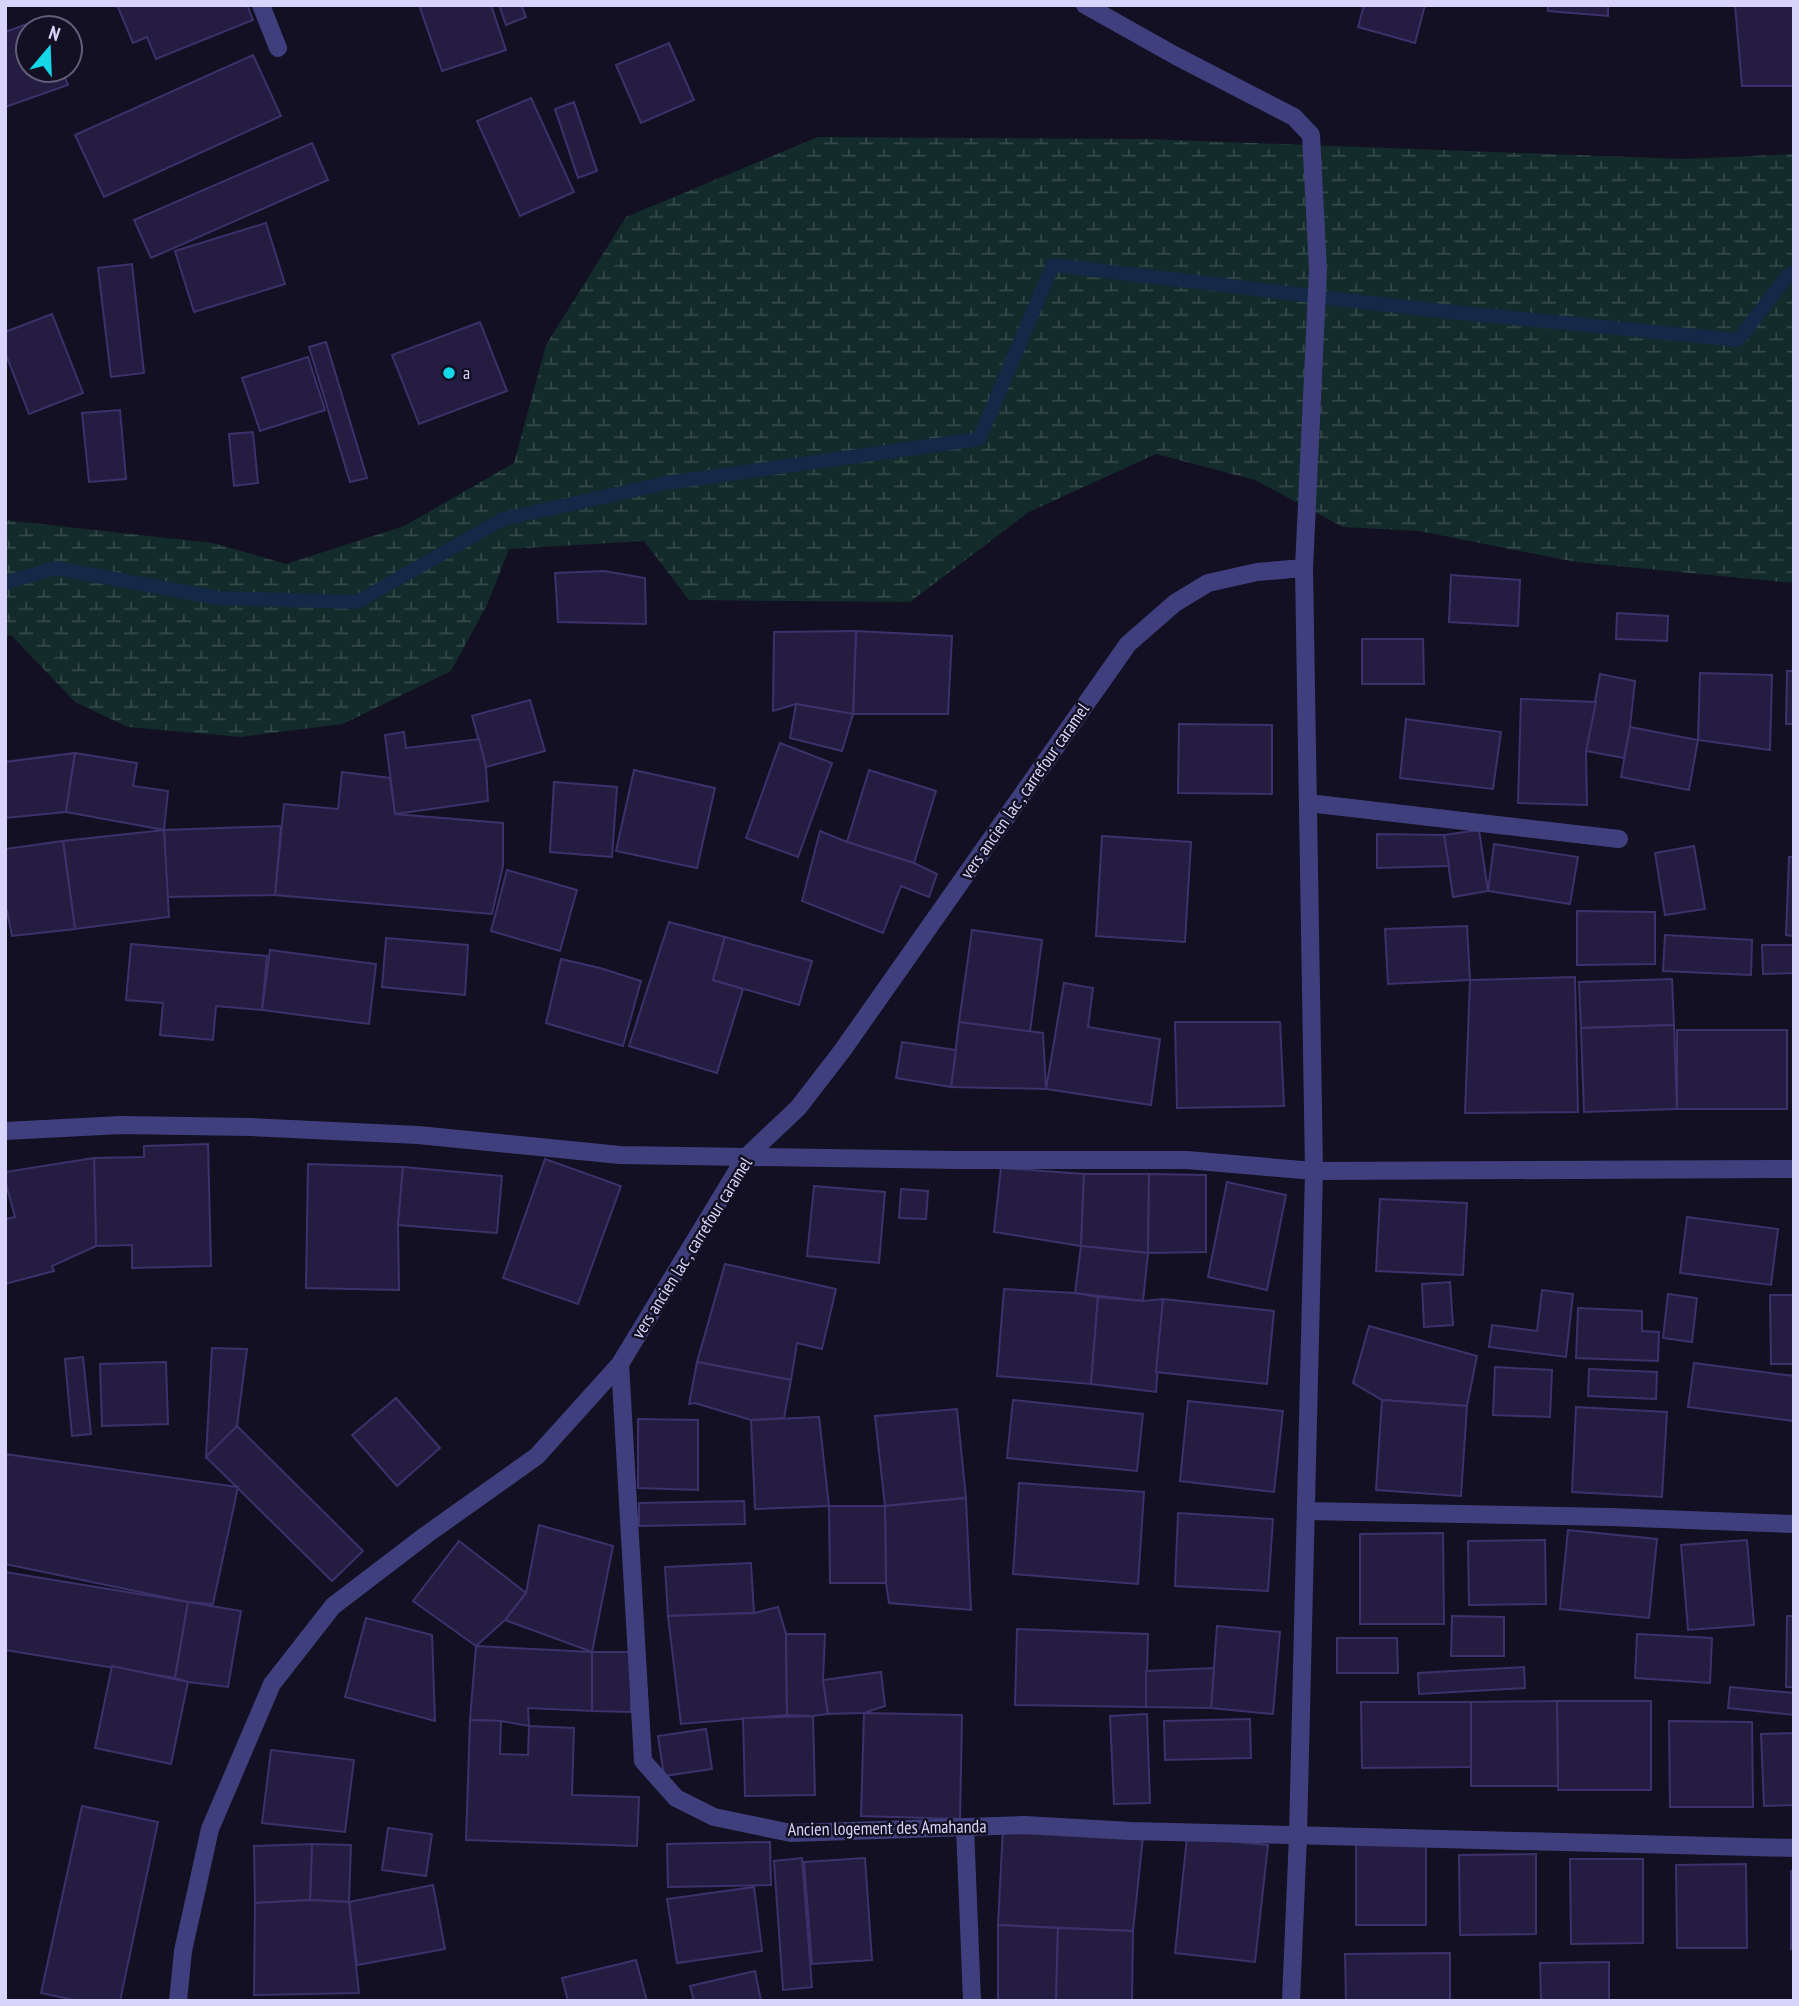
<svg xmlns="http://www.w3.org/2000/svg" width="1799" height="2006" viewBox="0 0 1799 2006" font-family="'PT Sans Narrow',sans-serif">
  <style>
    .wetland { fill: url(#wetland-marsh) }
    .lines { fill: none; stroke-linecap: round; stroke-linejoin: round }
    .stream { stroke: #142947; stroke-width: 14 }
    .building { fill: #241d41; stroke: #3c316b; stroke-width: 2 }
    .minor { stroke: #403f7d; stroke-width: 18 }
    .poi-dot { fill: #14d7e7; stroke: #121022; stroke-width: 2.5 }
    .labels { text-anchor: middle; stroke-width: 5; stroke-linejoin: round; paint-order: stroke }
    .poi-label { font-size: 18px; fill: #d8d4fb; stroke: #121022; text-anchor: start }
    .street-label { font-size: 18px; fill: #d8d4fb; stroke: #121022 }
  </style>
  <defs>
    <pattern id="wetland-marsh" width="20" height="14" patternUnits="userSpaceOnUse" patternTransform="scale(1.75)"><rect width="20" height="14" fill="#132b2a"/><path d="M1 5h8M5 5V1M11 12h8M15 12V8" fill="none" stroke="#35494a"/></pattern>
  </defs>
  <rect width="100%" height="100%" fill="#121022"/>
  <polygon class="wetland" points="818,137 1148,139 1683,159 1794,154 1794,583 1576,562 1419,531 1343,527 1255,480 1156,454 1029,512 910,602 689,600 644,541 509,549 487,605 451,671 343,724 241,737 128,727 75,702 12,636 5,635 5,520 213,543 286,564 404,526 514,463 546,345 626,217"/>
  <g class="lines">
    <polyline class="stream" points="5,583 55,568 218,598 357,602 503,519 666,483 979,439 1053,265 1431,310 1738,340 1789,274 1794,274"/>
  </g>
  <g class="building">
    <polygon points="117,5 247,5 253,20 156,59 147,37 133,43"/>
    <polygon points="419,5 491,5 506,50 442,71"/>
    <polygon points="499,5 521,5 526,17 506,25"/>
    <polygon points="1364,5 1425,5 1415,43 1358,27"/>
    <polygon points="1548,5 1608,5 1608,16 1548,11"/>
    <polygon points="1735,5 1794,5 1794,86 1742,86"/>
    <polygon points="44,18 48,28 28,28 28,70 62,70 68,85 5,107 5,32"/>
    <polygon points="669,43 694,100 641,123 616,65"/>
    <polygon points="253,55 281,116 104,197 75,135"/>
    <polygon points="531,98 574,192 520,216 477,121"/>
    <polygon points="574,102 597,171 578,178 555,109"/>
    <polygon points="312,143 328,180 151,258 134,220"/>
    <polygon points="266,223 285,284 194,312 175,251"/>
    <polygon points="132,264 144,373 111,377 98,268"/>
    <polygon points="52,314 83,393 29,414 5,352 5,332"/>
    <polygon points="480,322 507,391 419,424 392,355"/>
    <polygon points="326,342 367,478 350,482 309,347"/>
    <polygon points="308,357 325,410 260,431 242,378"/>
    <polygon points="120,410 126,479 89,482 82,413"/>
    <polygon points="253,432 258,483 234,486 229,434"/>
    <polygon points="604,571 645,578 646,624 558,622 555,573"/>
    <polygon points="1451,575 1520,580 1518,626 1449,622"/>
    <polygon points="1617,613 1668,616 1667,641 1616,639"/>
    <polygon points="856,631 952,636 948,714 853,714"/>
    <polygon points="856,631 853,714 796,704 773,711 774,632"/>
    <polygon points="1362,639 1423,639 1424,684 1362,684"/>
    <polygon points="1787,671 1794,671 1794,724 1786,724"/>
    <polygon points="1700,673 1772,675 1770,750 1698,740"/>
    <polygon points="1600,674 1635,681 1630,727 1624,758 1586,751"/>
    <polygon points="1521,699 1596,702 1586,751 1587,805 1518,803"/>
    <polygon points="530,700 545,751 486,767 472,716"/>
    <polygon points="796,704 853,714 842,751 790,738"/>
    <polygon points="1406,719 1501,732 1493,789 1400,778"/>
    <polygon points="1179,724 1272,725 1272,794 1178,793"/>
    <polygon points="1630,727 1698,740 1689,790 1621,777"/>
    <polygon points="404,732 406,748 479,739 486,767 488,801 395,814 385,735"/>
    <polygon points="780,743 832,763 798,857 746,838"/>
    <polygon points="75,753 66,812 5,818 5,762"/>
    <polygon points="75,753 137,763 133,786 168,791 164,830 66,812"/>
    <polygon points="634,770 715,788 697,868 616,851"/>
    <polygon points="869,770 936,791 914,863 847,842"/>
    <polygon points="342,772 390,778 395,814 503,823 503,866 492,914 275,895 284,804 338,809"/>
    <polygon points="554,782 617,787 612,857 550,852"/>
    <polygon points="281,826 275,895 167,897 164,830"/>
    <polygon points="164,830 169,917 75,929 63,841"/>
    <polygon points="1479,830 1488,891 1453,897 1444,835"/>
    <polygon points="820,831 847,842 914,863 937,874 929,897 901,886 883,933 802,901"/>
    <polygon points="1377,834 1444,835 1449,866 1377,868"/>
    <polygon points="1102,836 1191,842 1185,942 1096,936"/>
    <polygon points="63,841 75,929 12,936 7,911 5,911 5,849"/>
    <polygon points="1494,844 1578,857 1570,904 1488,891"/>
    <polygon points="1694,846 1705,909 1665,915 1655,853"/>
    <polygon points="1789,857 1794,857 1794,936 1786,935"/>
    <polygon points="507,870 577,890 560,951 491,931"/>
    <polygon points="1577,911 1655,912 1655,964 1577,965"/>
    <polygon points="669,922 725,937 713,980 743,989 717,1073 629,1046"/>
    <polygon points="1467,926 1470,980 1388,984 1385,929"/>
    <polygon points="972,930 1042,940 1030,1032 959,1022"/>
    <polygon points="1665,935 1752,940 1751,975 1663,971"/>
    <polygon points="725,937 812,961 799,1005 713,980"/>
    <polygon points="386,938 468,945 465,995 382,987"/>
    <polygon points="131,944 267,956 262,1010 216,1006 213,1040 160,1035 163,1003 126,1000"/>
    <polygon points="1762,945 1794,945 1794,973 1763,974"/>
    <polygon points="270,950 376,964 369,1024 262,1010"/>
    <polygon points="561,959 600,968 641,981 623,1046 546,1023"/>
    <polygon points="1575,977 1578,1112 1465,1113 1470,980"/>
    <polygon points="1672,979 1674,1025 1581,1028 1579,982"/>
    <polygon points="1064,983 1093,988 1088,1027 1160,1039 1151,1105 1046,1089"/>
    <polygon points="959,1022 1043,1033 1046,1089 951,1087"/>
    <polygon points="1175,1022 1280,1022 1284,1106 1177,1108"/>
    <polygon points="1674,1025 1677,1109 1584,1112 1581,1028"/>
    <rect x="1677" y="1030" width="110" height="79"/>
    <polygon points="902,1042 956,1050 951,1087 896,1078"/>
    <polygon points="208,1144 211,1266 132,1268 132,1245 96,1246 94,1158 144,1157 144,1146"/>
    <polygon points="94,1158 96,1246 52,1266 54,1271 5,1284 5,1219 15,1217 5,1180 5,1172"/>
    <polygon points="545,1159 621,1186 578,1304 503,1278"/>
    <polygon points="308,1164 403,1167 398,1225 399,1290 306,1288"/>
    <polygon points="403,1167 502,1176 497,1233 398,1225"/>
    <polygon points="1001,1168 1084,1174 1081,1246 994,1232"/>
    <polygon points="1084,1174 1149,1174 1148,1253 1081,1246"/>
    <polygon points="1149,1174 1206,1175 1206,1252 1148,1253"/>
    <polygon points="1227,1182 1286,1195 1267,1290 1208,1277"/>
    <polygon points="814,1186 885,1192 879,1263 807,1256"/>
    <polygon points="901,1189 928,1191 926,1219 899,1218"/>
    <polygon points="1380,1199 1467,1203 1463,1275 1376,1271"/>
    <polygon points="1687,1217 1778,1229 1771,1285 1680,1273"/>
    <polygon points="1081,1246 1148,1253 1143,1301 1075,1293"/>
    <polygon points="725,1264 836,1289 822,1349 797,1343 791,1380 697,1362"/>
    <polygon points="1450,1282 1453,1325 1424,1327 1422,1284"/>
    <polygon points="1004,1289 1075,1293 1098,1297 1091,1384 997,1376"/>
    <polygon points="1542,1290 1573,1294 1566,1357 1489,1347 1492,1325 1537,1331"/>
    <polygon points="1668,1294 1697,1298 1692,1342 1663,1338"/>
    <polygon points="1770,1295 1794,1295 1794,1364 1771,1364"/>
    <polygon points="1098,1297 1143,1301 1163,1299 1156,1392 1091,1384"/>
    <polygon points="1163,1299 1274,1311 1267,1384 1156,1372"/>
    <polygon points="1578,1308 1642,1311 1642,1331 1659,1332 1658,1361 1576,1358"/>
    <polygon points="1369,1326 1477,1356 1467,1406 1382,1400 1353,1383"/>
    <polygon points="212,1348 247,1349 237,1426 206,1457"/>
    <polygon points="83,1357 91,1434 72,1436 65,1359"/>
    <polygon points="166,1362 168,1424 102,1426 100,1364"/>
    <polygon points="697,1362 791,1380 784,1418 751,1420 695,1403 689,1404"/>
    <polygon points="1694,1363 1794,1376 1794,1421 1688,1407"/>
    <polygon points="1495,1367 1552,1370 1550,1417 1493,1415"/>
    <polygon points="1589,1369 1657,1372 1656,1399 1588,1396"/>
    <polygon points="396,1398 440,1448 397,1486 352,1435"/>
    <polygon points="1013,1400 1143,1414 1137,1471 1007,1458"/>
    <polygon points="1382,1400 1467,1406 1461,1496 1376,1490"/>
    <polygon points="1188,1401 1283,1411 1274,1492 1180,1481"/>
    <polygon points="1576,1407 1667,1412 1662,1497 1572,1492"/>
    <polygon points="957,1409 966,1498 885,1506 875,1416"/>
    <polygon points="819,1417 829,1506 755,1509 751,1420"/>
    <polygon points="638,1419 698,1420 698,1490 638,1488"/>
    <polygon points="237,1426 363,1551 332,1581 206,1457"/>
    <polygon points="5,1454 238,1487 213,1604 188,1602 5,1564"/>
    <polygon points="1019,1483 1144,1492 1138,1584 1013,1574"/>
    <polygon points="966,1498 971,1610 889,1603 886,1583 885,1506"/>
    <polygon points="744,1501 745,1524 639,1526 639,1503"/>
    <polygon points="829,1506 885,1506 886,1583 830,1583"/>
    <polygon points="1178,1513 1273,1519 1268,1591 1175,1586"/>
    <polygon points="539,1525 613,1546 592,1652 505,1620 526,1593"/>
    <polygon points="1568,1530 1657,1539 1649,1618 1560,1609"/>
    <polygon points="1443,1533 1444,1624 1360,1624 1360,1534"/>
    <polygon points="1545,1540 1546,1604 1469,1605 1468,1541"/>
    <polygon points="1747,1540 1754,1625 1688,1630 1681,1545"/>
    <polygon points="459,1541 526,1593 505,1620 476,1646 413,1601"/>
    <polygon points="751,1563 754,1613 668,1616 665,1567"/>
    <polygon points="5,1572 188,1602 175,1678 5,1650"/>
    <polygon points="188,1602 241,1611 228,1687 188,1682 175,1678"/>
    <polygon points="778,1607 786,1634 787,1715 681,1724 668,1616 754,1613"/>
    <polygon points="1452,1616 1504,1617 1504,1656 1451,1656"/>
    <polygon points="1787,1616 1794,1616 1794,1687 1786,1687"/>
    <polygon points="366,1618 432,1635 435,1721 345,1697"/>
    <polygon points="1217,1626 1280,1632 1273,1714 1211,1708"/>
    <polygon points="1017,1629 1148,1634 1146,1707 1015,1705"/>
    <polygon points="786,1634 825,1634 823,1680 828,1714 813,1716 787,1715"/>
    <polygon points="1637,1634 1712,1638 1710,1683 1635,1678"/>
    <polygon points="1337,1638 1397,1638 1398,1673 1337,1673"/>
    <polygon points="476,1646 592,1652 592,1711 528,1708 529,1726 501,1721 470,1720"/>
    <polygon points="592,1652 631,1652 631,1712 592,1711"/>
    <polygon points="112,1666 188,1682 171,1764 95,1748"/>
    <polygon points="1524,1667 1525,1688 1419,1694 1418,1673"/>
    <polygon points="1214,1668 1211,1708 1146,1707 1146,1671"/>
    <polygon points="881,1672 885,1706 864,1713 828,1714 823,1680"/>
    <polygon points="1730,1687 1794,1693 1794,1715 1728,1708"/>
    <polygon points="1557,1701 1651,1701 1651,1790 1558,1790"/>
    <polygon points="1557,1701 1558,1786 1471,1786 1471,1702"/>
    <polygon points="1361,1702 1471,1702 1471,1767 1362,1768"/>
    <polygon points="864,1713 962,1715 960,1819 861,1816"/>
    <polygon points="1147,1714 1150,1803 1114,1804 1110,1716"/>
    <polygon points="813,1716 815,1795 745,1796 743,1718"/>
    <polygon points="1250,1719 1251,1758 1165,1760 1164,1721"/>
    <polygon points="470,1720 501,1721 500,1754 528,1755 529,1726 574,1728 572,1795 639,1797 637,1846 466,1840"/>
    <polygon points="1669,1721 1752,1722 1753,1807 1670,1807"/>
    <polygon points="706,1729 712,1769 664,1776 658,1736"/>
    <polygon points="1794,1733 1794,1805 1764,1806 1761,1734"/>
    <polygon points="271,1750 354,1760 345,1832 262,1823"/>
    <polygon points="82,1806 158,1822 120,2001 79,2001 41,1993"/>
    <polygon points="388,1828 432,1834 426,1876 382,1870"/>
    <polygon points="1003,1828 1143,1837 1133,1931 998,1925"/>
    <polygon points="1187,1837 1268,1845 1255,1962 1175,1953"/>
    <polygon points="1356,1841 1426,1842 1426,1925 1356,1925"/>
    <polygon points="770,1842 771,1885 668,1887 667,1844"/>
    <polygon points="312,1844 351,1845 349,1902 310,1900"/>
    <polygon points="312,1844 310,1900 255,1903 254,1846"/>
    <polygon points="1536,1854 1536,1934 1460,1935 1459,1855"/>
    <polygon points="802,1858 812,1987 783,1990 774,1861"/>
    <polygon points="865,1858 872,1960 812,1964 804,1862"/>
    <polygon points="1570,1859 1643,1859 1643,1943 1571,1944"/>
    <polygon points="1746,1864 1747,1948 1677,1948 1676,1865"/>
    <rect x="1791" y="1871" width="3" height="78"/>
    <polygon points="433,1885 445,1949 357,1965 349,1902"/>
    <polygon points="754,1887 762,1951 677,1963 667,1899"/>
    <polygon points="310,1900 349,1902 359,1993 254,1995 255,1903"/>
    <polygon points="998,1925 1058,1928 1056,2001 998,2001"/>
    <polygon points="1058,1928 1133,1931 1132,2001 1056,2001"/>
    <polygon points="1450,1953 1450,2001 1346,2001 1345,1954"/>
    <polygon points="636,1960 647,2001 568,2001 562,1978"/>
    <polygon points="1609,1962 1609,2001 1541,2001 1540,1963"/>
    <polygon points="755,1971 761,2001 694,2001 690,1986"/>
  </g>
  <g class="lines">
    <g class="minor">
      <polyline points="261,5 278,48"/>
      <polyline points="1085,5 1176,56 1294,117 1311,135 1318,270 1304,568 1314,1171 1298,1835 1291,2001"/>
      <polyline points="1308,803 1619,839"/>
      <polyline points="5,1131 121,1125 251,1127 418,1135 620,1155 958,1160 1187,1160 1314,1171 1794,1169"/>
      <polyline points="620,1364 643,1761 676,1798 714,1817 791,1833 1024,1825 1131,1831 1794,1848"/>
      <polyline points="1306,1511 1610,1517 1794,1524"/>
      <polyline points="965,1827 972,2001"/>
      <polyline points="178,2001 183,1951 210,1829 272,1684 333,1606 426,1535 537,1456 620,1364 745,1158 798,1108 842,1051 1128,644 1175,603 1208,583 1257,572 1304,568"/>
    </g>
  </g>
  <circle class="poi-dot" cx="449" cy="373" r="7"/>
  <g class="labels">
    <g class="poi-label">
      <text x="463" y="379">a</text>
    </g>
    <g class="street-label">
      <text transform="translate(1025 791) rotate(-55)" y="6">vers ancien lac , carrefour caramel</text>
      <text transform="translate(692 1248) rotate(-58)" y="6">vers ancien lac , carrefour caramel</text>
      <text transform="translate(887 1828) rotate(-1)" y="6">Ancien logement des Amahanda</text>
    </g>
  </g>
  <rect width="1799" height="2006" fill="none" stroke="#d8d4fb" stroke-width="14"/>
  <g transform="translate(49 49) rotate(19)"><circle r="33" fill="#121022" stroke="#615e79" stroke-width="2"/>
  <path d="M0-5L12 26L0 18L-12 26Z" fill="#14d7e7"/>
  <text y="-10" font-size="19" font-weight="bold" text-anchor="middle" fill="#d8d4fb">N</text>
  </g>
</svg>
